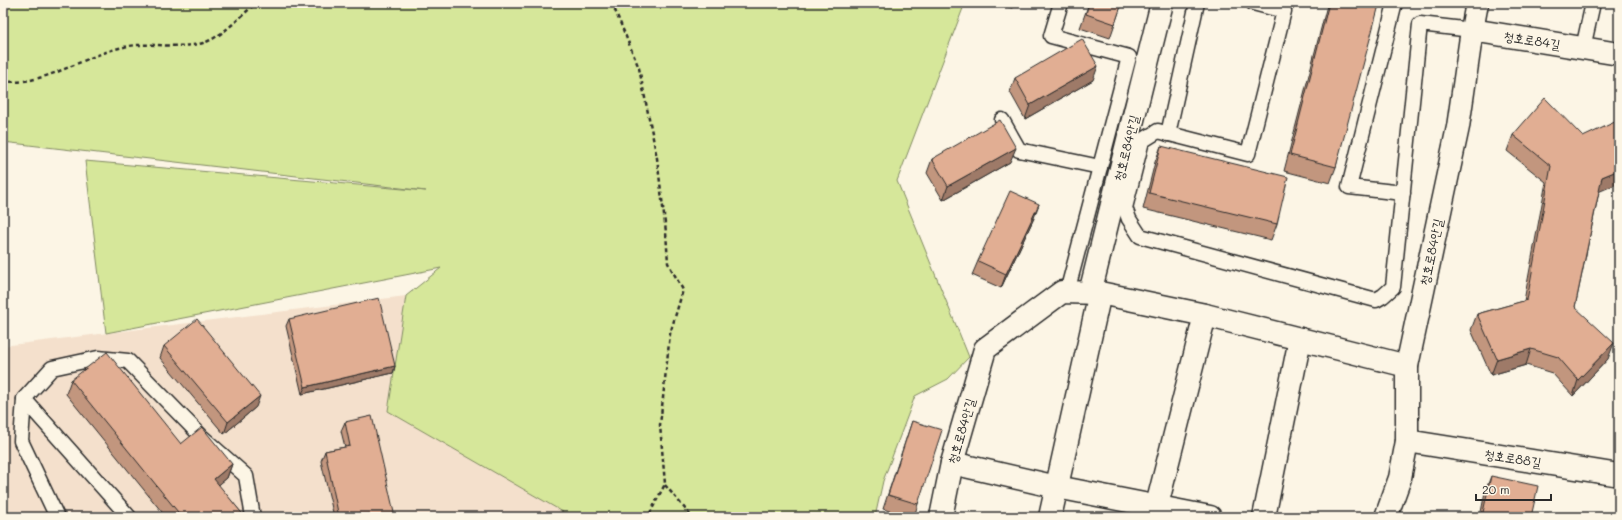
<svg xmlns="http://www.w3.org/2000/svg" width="1622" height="520" viewBox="0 0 1622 520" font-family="Mali,'Poor Story',sans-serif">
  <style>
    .built { fill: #f4e0cc }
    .green { fill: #d6e79a; stroke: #808962 }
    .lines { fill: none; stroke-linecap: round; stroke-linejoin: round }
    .service-casing { stroke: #2b2b2b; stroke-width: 17 }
    .minor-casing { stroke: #2b2b2b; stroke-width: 25 }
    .path { stroke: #2b2b2b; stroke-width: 2.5; stroke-dasharray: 4 3; stroke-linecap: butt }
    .service { stroke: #fcf5e5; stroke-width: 14 }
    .minor { stroke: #fcf5e5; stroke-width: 22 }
    .wall { fill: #c2967e; stroke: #2b2b2b }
    .shaded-wall { fill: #9e7a67; stroke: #2b2b2b }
    .building { fill: #e1ae93; stroke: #2b2b2b }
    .labels { text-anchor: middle; stroke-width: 3; stroke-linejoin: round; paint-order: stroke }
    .street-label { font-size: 13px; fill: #2b2b2b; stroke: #fcf5e5 }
  </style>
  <rect width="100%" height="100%" fill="#fcf5e5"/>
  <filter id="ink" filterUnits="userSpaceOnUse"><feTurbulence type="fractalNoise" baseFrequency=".025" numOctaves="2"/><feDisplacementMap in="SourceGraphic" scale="8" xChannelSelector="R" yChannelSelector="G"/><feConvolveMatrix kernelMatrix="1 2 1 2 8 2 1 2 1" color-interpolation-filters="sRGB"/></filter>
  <g filter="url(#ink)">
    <polygon class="built" points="406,296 388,411 564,512 564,517 3,517 3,346"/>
    <polygon class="green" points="3,3 965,3 897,181 969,357 948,379 915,396 883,481 875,517 564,517 563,512 388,411 406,296 441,268 106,333 85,161 426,191 3,142"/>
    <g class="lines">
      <g class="service-casing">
        <g id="service">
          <polyline points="1061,3 1051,36 1129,57 1067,292"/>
          <polyline points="1253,3 1284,11 1248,154 1158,131 1142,141 1125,208 1129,219 1140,236 1376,300 1383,296 1393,287 1420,24 1472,30"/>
          <polyline points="1395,3 1349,187 1403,193"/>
          <polyline points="1583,48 1593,3"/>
          <polyline points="1002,120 1019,150 1100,167"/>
          <polyline points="1168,134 1197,3"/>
          <polyline points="24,399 129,517"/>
          <polyline points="57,517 21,441 24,399 52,368 98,358 128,361 201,436 246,476 253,517"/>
        </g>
      </g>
      <g class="minor-casing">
        <g id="minor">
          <polyline points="1472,30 1619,54"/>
          <polyline points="1090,293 1162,3"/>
          <polyline points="1407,441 1619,475"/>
          <polyline points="952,463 1057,487 1210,517"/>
          <polyline points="941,517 952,463 985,349 1062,292 1100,293 1205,315 1407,366"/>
          <polyline points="1050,517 1100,293"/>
          <polyline points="1154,517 1205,315"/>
          <polyline points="1264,517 1300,339"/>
          <polyline points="1386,517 1400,478 1407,441 1407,366 1458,127 1472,30 1477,3"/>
        </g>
      </g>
      <g class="path">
        <polyline points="612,3 639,68 657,158 666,232 668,263 683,290 670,334 660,425 665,484 648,517"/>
        <path d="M3 81C44 87 84 55 124 47 150 41 177 50 203 43 221 38 242 15 256 3"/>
        <polyline points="665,485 692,517"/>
      </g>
      <use href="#service" class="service"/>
      <use href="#minor" class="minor"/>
    </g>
    <g class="wall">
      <polygon points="994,3 1014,3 1012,8"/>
      <polygon points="1089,3 1122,3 1110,38 1080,28"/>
      <polygon points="1328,3 1372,3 1336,167 1330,183 1284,171 1326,9"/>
      <polygon points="1516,3 1549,3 1548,5 1542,3 1537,7 1534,4 1518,5"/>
      <polygon points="1015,78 1093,80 1025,119 1010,92"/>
      <polygon points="1513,135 1599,192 1575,307 1608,359 1573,396 1552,373 1526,365 1491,375 1471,330 1477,314 1524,301 1546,182 1507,151"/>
      <polygon points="1161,146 1277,224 1271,240 1143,209 1155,162"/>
      <polygon points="932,159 1010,162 943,200 927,173"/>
      <polygon points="1034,218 1001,288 972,275 978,261"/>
      <polygon points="289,319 395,366 393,373 302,394 286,326"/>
      <polygon points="164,346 256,407 224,434 160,358"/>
      <polygon points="71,380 181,444 232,464 227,478 218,485 245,517 166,517 66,394"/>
      <polygon points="912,421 918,504 914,517 909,517 883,509"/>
      <polygon points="345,422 395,517 334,517 321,461 325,451 345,447 341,431"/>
      <polygon points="1491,476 1531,517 1480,517 1485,492"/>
    </g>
    <g class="shaded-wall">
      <polygon points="1518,3 1535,3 1534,4 1518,5"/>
      <polygon points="1539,3 1542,3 1537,7"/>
      <polygon points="1098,66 1093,80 1025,119 1030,105"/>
      <polygon points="1016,148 1010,162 943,200 948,186"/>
      <polygon points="1619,170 1619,183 1596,193 1602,177"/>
      <polygon points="1039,204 1034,218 1001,288 1006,274"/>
      <polygon points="1614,343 1608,359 1573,396 1578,380"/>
      <polygon points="1531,349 1526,365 1491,375 1497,359"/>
      <polygon points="395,366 393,373 302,394 305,387"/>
      <polygon points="260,396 256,407 224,434 228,422"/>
      <polygon points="232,464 227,478 209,493 214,479"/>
    </g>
    <g class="building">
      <polygon points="1089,3 1122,3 1115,24 1086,14"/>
      <polygon points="1329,3 1372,3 1379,5 1336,167 1290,155"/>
      <polygon points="1082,39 1098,66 1030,105 1015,78"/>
      <polygon points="1545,98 1583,137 1619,120 1619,170 1602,177 1575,307 1614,343 1578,380 1558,357 1531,349 1497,359 1477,314 1527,300 1551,166 1513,135"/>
      <polygon points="1000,120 1016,148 948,186 932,159"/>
      <polygon points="1161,146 1288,177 1277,224 1149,193"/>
      <polygon points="1010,191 1039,204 1006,274 978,261"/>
      <polygon points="379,298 395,366 305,387 289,319"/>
      <polygon points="197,319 260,396 228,422 164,346"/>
      <polygon points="107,352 181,444 202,427 232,464 214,479 245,517 182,517 71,380"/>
      <polygon points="372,416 395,517 339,517 325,451 350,446 345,422"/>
      <polygon points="912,421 942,430 918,504 888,495"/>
      <polygon points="1491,476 1538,486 1531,517 1482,517"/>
    </g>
  </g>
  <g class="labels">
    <g class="street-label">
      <text transform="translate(1532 40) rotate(9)" y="5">청호로84길</text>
      <text transform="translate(1126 148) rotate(-76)" y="5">청호로84안길</text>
      <text transform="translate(1431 252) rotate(-78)" y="5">청호로84안길</text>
      <text transform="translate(961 431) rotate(-74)" y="5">청호로84안길</text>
      <text transform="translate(1513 458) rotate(9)" y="5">청호로88길</text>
    </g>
  </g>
  <rect width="1622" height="520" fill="none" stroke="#fcf5e5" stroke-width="16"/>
  <rect x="8" y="8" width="1606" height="504" fill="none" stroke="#2b2b2b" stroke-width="1.5" filter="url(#ink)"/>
  <path d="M1476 494v6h75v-6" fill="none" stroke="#2b2b2b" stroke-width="2"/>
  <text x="1482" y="494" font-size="12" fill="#2b2b2b" stroke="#fcf5e5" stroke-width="3" paint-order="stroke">20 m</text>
</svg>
